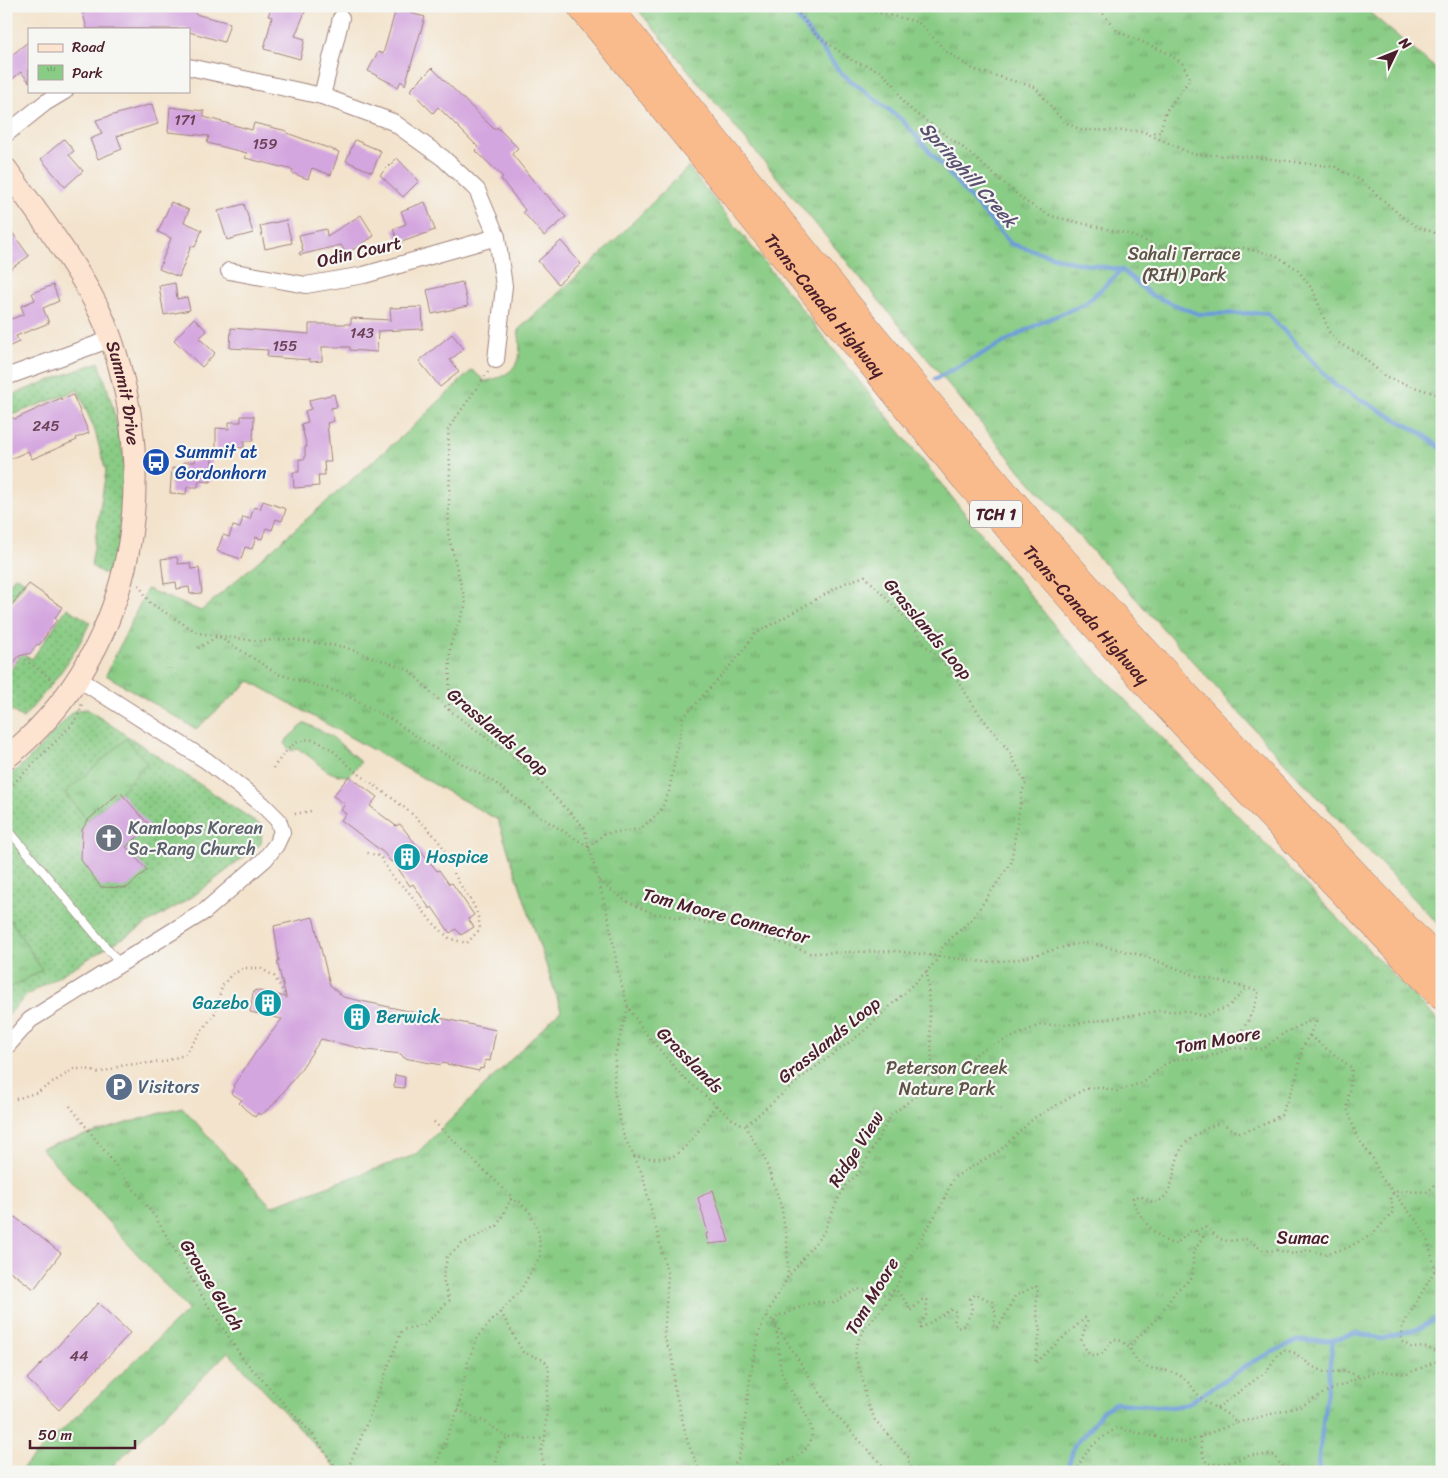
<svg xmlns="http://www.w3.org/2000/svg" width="1448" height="1478" viewBox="0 0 1448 1478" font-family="Sriracha,sans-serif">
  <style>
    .grass { fill: url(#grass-dots); stroke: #6a7658 }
    .park { fill: url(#park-tufts); stroke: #6a7658 }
    .garden { fill: #89cc85; stroke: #6a7658 }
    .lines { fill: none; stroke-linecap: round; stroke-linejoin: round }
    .stream { stroke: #6d9dd7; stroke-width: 4.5 }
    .building { fill: #d4a6df }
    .lane-casing { stroke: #9e817c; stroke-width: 9 }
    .street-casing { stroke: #9e817c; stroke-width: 18 }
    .secondary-casing { stroke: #9e817c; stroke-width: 24 }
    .highway-casing { stroke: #9e817c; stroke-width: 29 }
    .path { stroke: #9e817c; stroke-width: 2.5; stroke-dasharray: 1 4; stroke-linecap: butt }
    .lane { stroke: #fff; stroke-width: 8 }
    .street { stroke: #fff; stroke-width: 16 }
    .secondary { stroke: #fde4d1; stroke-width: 22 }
    .highway { stroke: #fabb8c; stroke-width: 28 }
    .labels { text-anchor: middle; stroke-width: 4.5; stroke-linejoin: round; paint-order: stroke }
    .number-label { font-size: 15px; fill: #6c4158 }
    .shield { fill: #f6f6f2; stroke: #7e6067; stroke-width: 1 }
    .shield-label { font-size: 16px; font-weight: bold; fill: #4a1f2b }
    .street-label { font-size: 18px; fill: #4a1f2b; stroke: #f6f6f2 }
    .park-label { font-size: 18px; fill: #5d5346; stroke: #f6f6f2 }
    .transit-label { font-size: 18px; fill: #164399; stroke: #f6f6f2; text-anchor: start }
    .worship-label { font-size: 18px; fill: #5b616d; stroke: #f6f6f2; text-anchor: start }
    .culture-label { font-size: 18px; fill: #0d838f; stroke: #f6f6f2; text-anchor: start }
    .service-label { font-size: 18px; fill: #4e5e75; stroke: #f6f6f2; text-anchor: start }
    .water-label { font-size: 19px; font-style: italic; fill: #585170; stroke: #f6f6f2 }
  </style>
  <defs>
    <pattern id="grass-dots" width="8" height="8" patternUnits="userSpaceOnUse" patternTransform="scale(1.25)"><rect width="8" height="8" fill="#89cc85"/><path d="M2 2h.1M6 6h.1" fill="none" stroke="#72a56d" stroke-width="1.8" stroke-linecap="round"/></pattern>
    <pattern id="park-tufts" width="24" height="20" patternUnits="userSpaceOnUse" patternTransform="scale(1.25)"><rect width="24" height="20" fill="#89cc85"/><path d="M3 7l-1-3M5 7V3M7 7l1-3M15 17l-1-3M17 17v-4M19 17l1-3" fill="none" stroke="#72a56d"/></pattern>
  </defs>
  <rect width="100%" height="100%" fill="#f6f6f2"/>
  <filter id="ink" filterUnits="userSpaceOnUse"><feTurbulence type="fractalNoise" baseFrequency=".02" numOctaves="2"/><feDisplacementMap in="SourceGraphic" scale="10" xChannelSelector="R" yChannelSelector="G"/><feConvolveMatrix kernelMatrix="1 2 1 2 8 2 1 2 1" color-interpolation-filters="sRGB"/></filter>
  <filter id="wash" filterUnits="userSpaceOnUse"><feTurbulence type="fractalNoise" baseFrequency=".0096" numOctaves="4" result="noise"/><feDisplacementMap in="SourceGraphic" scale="20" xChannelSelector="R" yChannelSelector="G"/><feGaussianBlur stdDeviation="1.12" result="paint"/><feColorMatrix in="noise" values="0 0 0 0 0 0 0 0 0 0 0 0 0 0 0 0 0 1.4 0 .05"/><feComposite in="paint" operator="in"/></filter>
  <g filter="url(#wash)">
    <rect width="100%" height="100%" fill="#f3e3cc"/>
    <g class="grass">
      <path d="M99 362C116 414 133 474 124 529 122 546 115 562 111 578L91 566 106 471 95 431 78 390 12 415 6 404V397Z"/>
      <polygon points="15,576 25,582 6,609 6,589"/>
      <path d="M67 608 90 622C74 659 49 688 23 718L6 707V677L22 653 32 659Z"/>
      <polygon points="87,709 262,826 261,844 192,897 27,995 6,1017 6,779 27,761 75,710"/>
    </g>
    <g class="park">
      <polygon points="635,6 1362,6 1442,74 1442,928 1282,760 1022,473"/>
      <path d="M688 167 1062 635 1442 1025V1472H340L228 1352 107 1472H18L188 1310 41 1148 182 1107 271 1206 415 1155 561 1010 498 820 250 681 196 729 106 675 147 589 201 611 409 430 472 370 485 381C516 376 524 360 518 330L600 255Z"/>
      <polygon points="126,739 147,763 120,792 88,820 65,793"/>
      <polygon points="11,920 42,970 6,990 6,924"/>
    </g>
    <path class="garden" d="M305 723 331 736 361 762 349 776C322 776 319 759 297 749L291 751 285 745 287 739Z"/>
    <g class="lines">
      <g class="stream">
        <polyline points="788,6 841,73 902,120 1011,244 1072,262 1122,270 1151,295 1198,314 1267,313 1336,386 1423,434 1442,449"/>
        <polyline points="935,379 1042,322 1085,304 1122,270"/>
        <polyline points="1070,1472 1069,1463 1075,1444 1088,1431 1102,1411 1116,1403 1172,1407 1187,1404 1254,1361 1296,1341 1333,1340 1357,1333 1382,1339 1422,1327 1442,1315"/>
        <polyline points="1320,1472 1318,1464 1333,1340"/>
      </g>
    </g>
    <g id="blocks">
      <g class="building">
        <polygon points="81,6 196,8 195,14 230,23 224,42 189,32 189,29 87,29"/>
        <polygon points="272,6 291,6 305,12 295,36 305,39 300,59 264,49 272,17 268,16"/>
        <polygon points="396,9 425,17 405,85 401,81 398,87 368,71 378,52 383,54"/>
        <polygon points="29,41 29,82 21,72 6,84 6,60"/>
        <polygon points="432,68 495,130 497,127 518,148 512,154 544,194 545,193 566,217 544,236 523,212 525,210 501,179 503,177 475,150 478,147 438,107 433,113 410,90"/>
        <polygon points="152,104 158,124 117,136 122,149 98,159 90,139 102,134 96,120"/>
        <polygon points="170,107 204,111 204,117 252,130 254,123 287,131 287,133 339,152 331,175 312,168 308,179 292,173 293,170 245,158 247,153 207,143 209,136 168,132"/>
        <polygon points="64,139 74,151 69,155 83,171 65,187 41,159"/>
        <polygon points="355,140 381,151 372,172 346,161"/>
        <polygon points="397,158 419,181 403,197 380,175"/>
        <polygon points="171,202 189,210 184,222 202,230 195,247 191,246 179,277 159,269 171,238 158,232"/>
        <polygon points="425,202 435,230 399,243 393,229 406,224 401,211"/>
        <polygon points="244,204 253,233 227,240 218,211"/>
        <polygon points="361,215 374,236 346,254 341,245 300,255 299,253 303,251 299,235 326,229 327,236"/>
        <polygon points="286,220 292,243 265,249 260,226"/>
        <polygon points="6,224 29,256 6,272"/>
        <polygon points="561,241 581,264 558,284 538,261"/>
        <polygon points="462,282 468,306 432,314 427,290"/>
        <polygon points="175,283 177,299 187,297 190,310 164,315 159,286"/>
        <polygon points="53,285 59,301 43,308 49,323 16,336 19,342 6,348 6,313 9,320 24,314 21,306 35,300 32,293"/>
        <polygon points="422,307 423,329 378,331 377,352 350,350 350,347 322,347 322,361 310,362 310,360 267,357 268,350 230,348 231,328 309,334 309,324 351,324 351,318 391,320 390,308"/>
        <polygon points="194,318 207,331 199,338 215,353 202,367 174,340"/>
        <polygon points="452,334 464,349 450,360 459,372 440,387 419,361"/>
        <polygon points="334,394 337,407 331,408 334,421 327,423 331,462 324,462 325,475 318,475 319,486 294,488 293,472 299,472 299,459 305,459 305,447 307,447 301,424 308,422 305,411 311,409 309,400"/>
        <polygon points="73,395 89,433 76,438 77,440 32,459 28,451 6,461 6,414 15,419 61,398 62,400"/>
        <polygon points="241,416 254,416 253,441 244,441 244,448 232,447 232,454 216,453 216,428 229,429 229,422 241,422"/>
        <polygon points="196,455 212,456 211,482 199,481 198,487 187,487 186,494 170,493 172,468 183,469 183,462 195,462"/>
        <polygon points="263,501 286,509 282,521 276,519 272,530 266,528 262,539 256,537 252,549 245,547 241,559 217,551 223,535 229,537 233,526 240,528 243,517 250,519 254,507 260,509"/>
        <polygon points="177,557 178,564 190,563 191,569 199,568 202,593 190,594 189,587 177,589 176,582 164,584 161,559"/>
        <polygon points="29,584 62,607 55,618 57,620 39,645 37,644 31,653 19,656 6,673 6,612"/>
        <polygon points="349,776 377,797 370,806 396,826 400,824 437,871 439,870 449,884 452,883 474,915 468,919 474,927 461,935 456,929 450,933 432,907 430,909 413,884 410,886 393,861 391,862 384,853 341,820 346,814 341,810 345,804 333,796"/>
        <polygon points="120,792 150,826 126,847 147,870 127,888 101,887 81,860 82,830 88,820"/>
        <polygon points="313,917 330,985 343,997 496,1030 490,1061 485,1060 483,1069 480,1068 479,1071 442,1063 441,1065 404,1058 401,1054 367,1050 321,1039 299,1072 274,1104 261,1115 258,1113 255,1117 245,1109 239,1103 242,1100 231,1093 235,1087 233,1086 256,1052 282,1019 250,1012 253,993 255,990 286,997 277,961 279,961 274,926"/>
        <polygon points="395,1075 405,1077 404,1088 394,1087"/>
        <polygon points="713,1190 727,1235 729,1242 708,1244 706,1234 708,1233 698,1198"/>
        <polygon points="6,1210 61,1253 34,1289 6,1268"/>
        <polygon points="98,1303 130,1333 59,1410 27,1379"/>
      </g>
    </g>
  </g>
  <g filter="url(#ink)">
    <use href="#blocks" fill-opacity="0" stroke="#9e817c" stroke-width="1"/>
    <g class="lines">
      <g class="lane-casing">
        <polyline id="lane" points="6,827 120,964"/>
      </g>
      <g class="street-casing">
        <g id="street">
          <polyline points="189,67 322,96 393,122 443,158 477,190 497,237 504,286 496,360"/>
          <polyline points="322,96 341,18"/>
          <polyline points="6,134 45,103 65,91"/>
          <polyline points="229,271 306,285 364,275 497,237"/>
          <polyline points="6,377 111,339"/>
          <polyline points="6,1047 30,1020 205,911 265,859 276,845 282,832 278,820 262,804 207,761 79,679"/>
        </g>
      </g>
      <g class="secondary-casing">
        <g id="secondary">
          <path id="s1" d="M6 169C41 218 92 283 111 339 162 487 132 657 6 758"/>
        </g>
      </g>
      <g class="highway-casing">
        <g id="highway">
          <path id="s2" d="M581 6 965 478 1159 697 1442 996"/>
          <path d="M607 6C751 186 894 367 1045 540 1173 686 1308 825 1442 966"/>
        </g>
      </g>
      <g class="path">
        <polyline points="793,6 815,34 853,61 878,70 893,83 903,102 915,113 961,146 1026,202 1051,216 1128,234 1164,248 1186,253 1244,248 1275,255 1297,269 1313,290 1330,334 1339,343 1358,353 1387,378 1442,396"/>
        <polyline points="851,6 918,22 947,52 975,70 1035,87 1063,121 1081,130 1142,131 1192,154 1256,157 1335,167 1363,182 1401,216 1418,227 1442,235"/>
        <polyline points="1097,6 1117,31 1168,53 1183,64 1190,79 1166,111 1160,132 1151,133"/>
        <polyline points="139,585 150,603 198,633 218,636 278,674 342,693 394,721 429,745 494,782 542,818 589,847 609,920 618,971 628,1007 643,1030 683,1077 731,1118 745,1126 764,1157 781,1205 787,1240 788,1277"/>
        <polyline points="198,648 218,636 260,641 289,639 344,647 409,670 449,710 517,760 544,786 584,827 589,847 604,834 640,829 660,812 669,791 683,718 738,657 755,634 845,583 865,576 914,627 926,646 940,659 956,678 980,715 1008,750 1026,783 1022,792 1011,863 972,919 943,946 936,961 927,971 863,1032 801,1078 745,1126"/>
        <polyline points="25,660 45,674 53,682"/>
        <polyline points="449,710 450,646 466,604 448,534 450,468 448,429 488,372"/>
        <path d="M273 768C281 758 290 743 303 740 324 736 340 759 354 770 388 797 434 822 452 864 454 867 453 871 455 875 466 898 477 900 480 929L467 943 450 939 431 921 407 890 392 877 380 856 364 852"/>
        <polyline points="6,791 71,726 79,714 82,703"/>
        <polyline points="295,814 311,811"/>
        <path d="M599 881 626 901 652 913 737 928 810 953 896 951 985 962 1016 960 1075 944 1092 943 1141 955 1197 976 1256 990 1259 994C1252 1013 1247 1028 1231 1041L1232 1048"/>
        <polyline points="628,1007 615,1055 614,1092 623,1134 642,1173 668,1276 664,1337 673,1359 674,1386 688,1443 700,1472"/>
        <polyline points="1310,1036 1352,1068 1347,1108 1357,1137 1373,1159 1380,1176 1420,1225 1427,1238 1436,1271"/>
        <polyline points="926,1086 932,1061 927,971"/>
        <polyline points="16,1099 38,1092 74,1069 87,1069 99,1073 124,1065 162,1062 184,1055 215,1013 222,986 230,976 244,968 260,968 274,976 287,998"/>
        <polyline points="70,1106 156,1218 200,1293 243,1359 313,1435 339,1472"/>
        <path d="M634 1156C645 1158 663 1160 673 1156 689 1149 707 1118 716 1104"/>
        <polyline points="1196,1231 1205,1227 1220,1239 1227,1241 1247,1239 1264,1251 1278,1250 1293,1254 1307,1250 1325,1254 1347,1248 1373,1234 1393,1212 1391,1199 1393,1193 1399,1191 1428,1192 1436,1183 1442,1182"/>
        <polyline points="1442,1258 1402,1327 1401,1341 1412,1348 1425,1347 1442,1354"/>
        <polyline points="501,1312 523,1352 544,1360 549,1368 545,1439 541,1449 544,1472"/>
        <polyline points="1217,1408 1267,1371 1277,1355 1284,1350 1295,1353 1313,1367 1326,1373 1345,1371 1361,1377"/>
        <polyline points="458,1410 487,1423 508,1438"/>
        <polyline points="1200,1437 1204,1459 1208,1464 1224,1464 1251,1455 1274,1455 1286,1472"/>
        <polyline points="346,1472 359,1443 402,1330 424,1325 450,1300 443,1280 447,1257 462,1244 497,1226 512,1197 432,1120"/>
        <polyline points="433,1472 458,1410 468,1361 478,1336 520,1291 540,1256 539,1234 530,1213 520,1202 510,1200"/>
        <path d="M497 1472C495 1458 496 1447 508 1438L545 1439"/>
        <polyline points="730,1472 738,1459 742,1445 750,1379 758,1335 766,1315 788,1277 824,1232 837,1201 846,1185 859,1173 891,1115 920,1093 926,1086 952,1071 982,1050 1040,1025 1075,1024 1159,1011 1184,1011 1203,1016 1228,1007 1247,988"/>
        <path d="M761 1472C776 1465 803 1459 810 1442 819 1421 789 1394 783 1376 777 1362 780 1333 774 1323 773 1320 768 1317 766 1315"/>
        <path d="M889 1472 831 1410 774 1322 778 1315 786 1314 807 1304 818 1302 833 1303 858 1289 882 1295 896 1290 907 1303 910 1311 922 1300H927L926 1315 920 1324 921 1328 952 1309 956 1312 954 1323 957 1328 965 1325 972 1310 970 1299 976 1294 992 1302 996 1315 993 1325 996 1328 1001 1323 1015 1296 1036 1286 1038 1290 1036 1308 1040 1332 1035 1363 1085 1318 1088 1319 1081 1341 1089 1354C1106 1360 1104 1345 1115 1339L1122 1341 1130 1348"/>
        <path d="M912 1472 908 1457 875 1420 866 1400 862 1375 855 1357 857 1342 865 1328 883 1308 898 1283 906 1264 942 1204 953 1178 999 1151 1034 1118 1085 1089 1098 1087 1117 1091 1144 1082 1164 1065 1177 1059 1205 1058 1232 1048 1263 1049 1284 1033 1314 1019 1316 1022 1302 1049 1297 1076 1281 1115C1271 1121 1254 1130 1242 1132 1235 1133 1231 1128 1225 1125 1215 1120 1196 1135 1188 1141 1169 1156 1180 1194 1155 1203L1140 1196 1133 1198C1133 1212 1162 1245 1176 1244L1192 1230 1203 1237 1193 1253V1270L1191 1279 1176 1291 1159 1316 1133 1342 1130 1348C1140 1375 1156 1365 1177 1374 1188 1379 1194 1391 1202 1399 1213 1409 1227 1410 1236 1423L1302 1406 1324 1393 1361 1377 1380 1371 1407 1374 1442 1359"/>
        <path d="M1077 1472C1083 1450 1099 1439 1117 1428L1184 1443 1236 1423"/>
      </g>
      <use href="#lane" class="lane"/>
      <use href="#street" class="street"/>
      <use href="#secondary" class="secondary"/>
      <use href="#highway" class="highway"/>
    </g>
  </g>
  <defs>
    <g id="bus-disc" transform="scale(1.4375)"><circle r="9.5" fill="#1a4fb4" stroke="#f6f6f2"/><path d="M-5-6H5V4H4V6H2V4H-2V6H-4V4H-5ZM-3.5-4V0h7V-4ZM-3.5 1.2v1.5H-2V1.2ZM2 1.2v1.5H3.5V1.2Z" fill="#fff"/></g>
    <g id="church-disc" transform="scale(1.4375)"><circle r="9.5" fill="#6b7280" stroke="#f6f6f2"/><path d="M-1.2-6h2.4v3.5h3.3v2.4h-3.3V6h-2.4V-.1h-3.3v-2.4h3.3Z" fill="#fff"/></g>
    <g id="building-disc" transform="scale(1.4375)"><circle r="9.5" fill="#0f9aa8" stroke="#f6f6f2"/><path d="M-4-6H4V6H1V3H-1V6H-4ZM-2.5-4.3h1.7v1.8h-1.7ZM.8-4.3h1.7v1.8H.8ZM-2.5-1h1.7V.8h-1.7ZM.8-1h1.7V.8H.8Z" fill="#fff"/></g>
    <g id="parking-disc" transform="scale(1.4375)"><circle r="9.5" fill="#5c6f8a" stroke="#f6f6f2"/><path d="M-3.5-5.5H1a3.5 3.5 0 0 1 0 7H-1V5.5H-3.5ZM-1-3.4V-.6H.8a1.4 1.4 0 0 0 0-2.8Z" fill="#fff"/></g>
  </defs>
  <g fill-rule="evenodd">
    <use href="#bus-disc" x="156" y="462"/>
    <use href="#church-disc" x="109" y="838"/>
    <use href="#building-disc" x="407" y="857"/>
    <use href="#building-disc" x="268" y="1003"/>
    <use href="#building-disc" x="357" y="1017"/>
    <use href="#parking-disc" x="119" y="1087"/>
  </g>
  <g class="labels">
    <g class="number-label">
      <text x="185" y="125">171</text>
      <text x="265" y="149">159</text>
      <text x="362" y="338">143</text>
      <text x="285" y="351">155</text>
      <text x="46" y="431">245</text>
      <text x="79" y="1361">44</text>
    </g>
    <rect class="shield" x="970" y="500.5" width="52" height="27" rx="4"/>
    <g class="shield-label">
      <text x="996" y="520">TCH 1</text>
    </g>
    <g class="street-label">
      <text transform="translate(359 252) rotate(-13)" y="6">Odin Court</text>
      <text dy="6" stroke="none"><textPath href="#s2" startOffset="386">Trans-Canada Highway</textPath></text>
      <text dy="6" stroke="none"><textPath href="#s1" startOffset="256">Summit Drive</textPath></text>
      <text dy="6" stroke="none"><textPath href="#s2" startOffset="791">Trans-Canada Highway</textPath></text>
      <text transform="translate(928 629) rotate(50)" y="6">Grasslands Loop</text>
      <text transform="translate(498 732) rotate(40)" y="6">Grasslands Loop</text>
      <text transform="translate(726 916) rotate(15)" y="6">Tom Moore Connector</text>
      <text transform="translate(829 1040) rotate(-39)" y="6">Grasslands Loop</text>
      <text transform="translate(1218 1040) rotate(-10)" y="6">Tom Moore</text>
      <text transform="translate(690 1060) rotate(45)" y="6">Grasslands</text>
      <text transform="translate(856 1149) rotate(-57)" y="6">Ridge View</text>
      <text x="1303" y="1244">Sumac</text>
      <text transform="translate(212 1285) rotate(58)" y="6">Grouse Gulch</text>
      <text transform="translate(872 1296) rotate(-59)" y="6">Tom Moore</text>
    </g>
    <g class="park-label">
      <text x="1184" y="260">Sahali Terrace<tspan x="1184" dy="21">(RIH) Park</tspan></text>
      <text x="947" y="1074">Peterson Creek<tspan x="947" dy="21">Nature Park</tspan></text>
    </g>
    <g class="transit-label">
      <text x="175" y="458">Summit at<tspan x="175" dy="21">Gordonhorn</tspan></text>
    </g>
    <g class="worship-label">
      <text x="128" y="834">Kamloops Korean<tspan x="128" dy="21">Sa-Rang Church</tspan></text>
    </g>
    <g class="culture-label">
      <text x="426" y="863">Hospice</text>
      <text x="249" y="1009" text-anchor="end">Gazebo</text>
      <text x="376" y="1023">Berwick</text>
    </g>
    <g class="service-label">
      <text x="138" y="1093">Visitors</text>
    </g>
    <g class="water-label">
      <text transform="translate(969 174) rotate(48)" y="7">Springhill Creek</text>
    </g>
  </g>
  <rect width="1448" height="1478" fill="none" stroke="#f6f6f2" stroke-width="25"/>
  <rect x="28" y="28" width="162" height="65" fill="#f6f6f2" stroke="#b1a0a2"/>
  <rect x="38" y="44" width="25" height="8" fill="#fde4d1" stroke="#b1a0a2"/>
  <text x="72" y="52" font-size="15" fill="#4a1f2b">Road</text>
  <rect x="38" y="65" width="25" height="15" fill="url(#park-tufts)" stroke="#b1a0a2"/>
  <text x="72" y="78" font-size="15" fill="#4a1f2b">Park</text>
  <g transform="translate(1396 52) rotate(47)" stroke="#f6f6f2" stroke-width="4" paint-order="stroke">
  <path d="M0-4L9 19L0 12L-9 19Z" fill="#4a1f2b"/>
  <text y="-8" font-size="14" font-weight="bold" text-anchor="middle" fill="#4a1f2b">N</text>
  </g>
  <path d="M30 1440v8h105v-8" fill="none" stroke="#4a1f2b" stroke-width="2.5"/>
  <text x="38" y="1440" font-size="15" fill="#4a1f2b" stroke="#f6f6f2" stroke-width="4" paint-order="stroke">50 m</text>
</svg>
